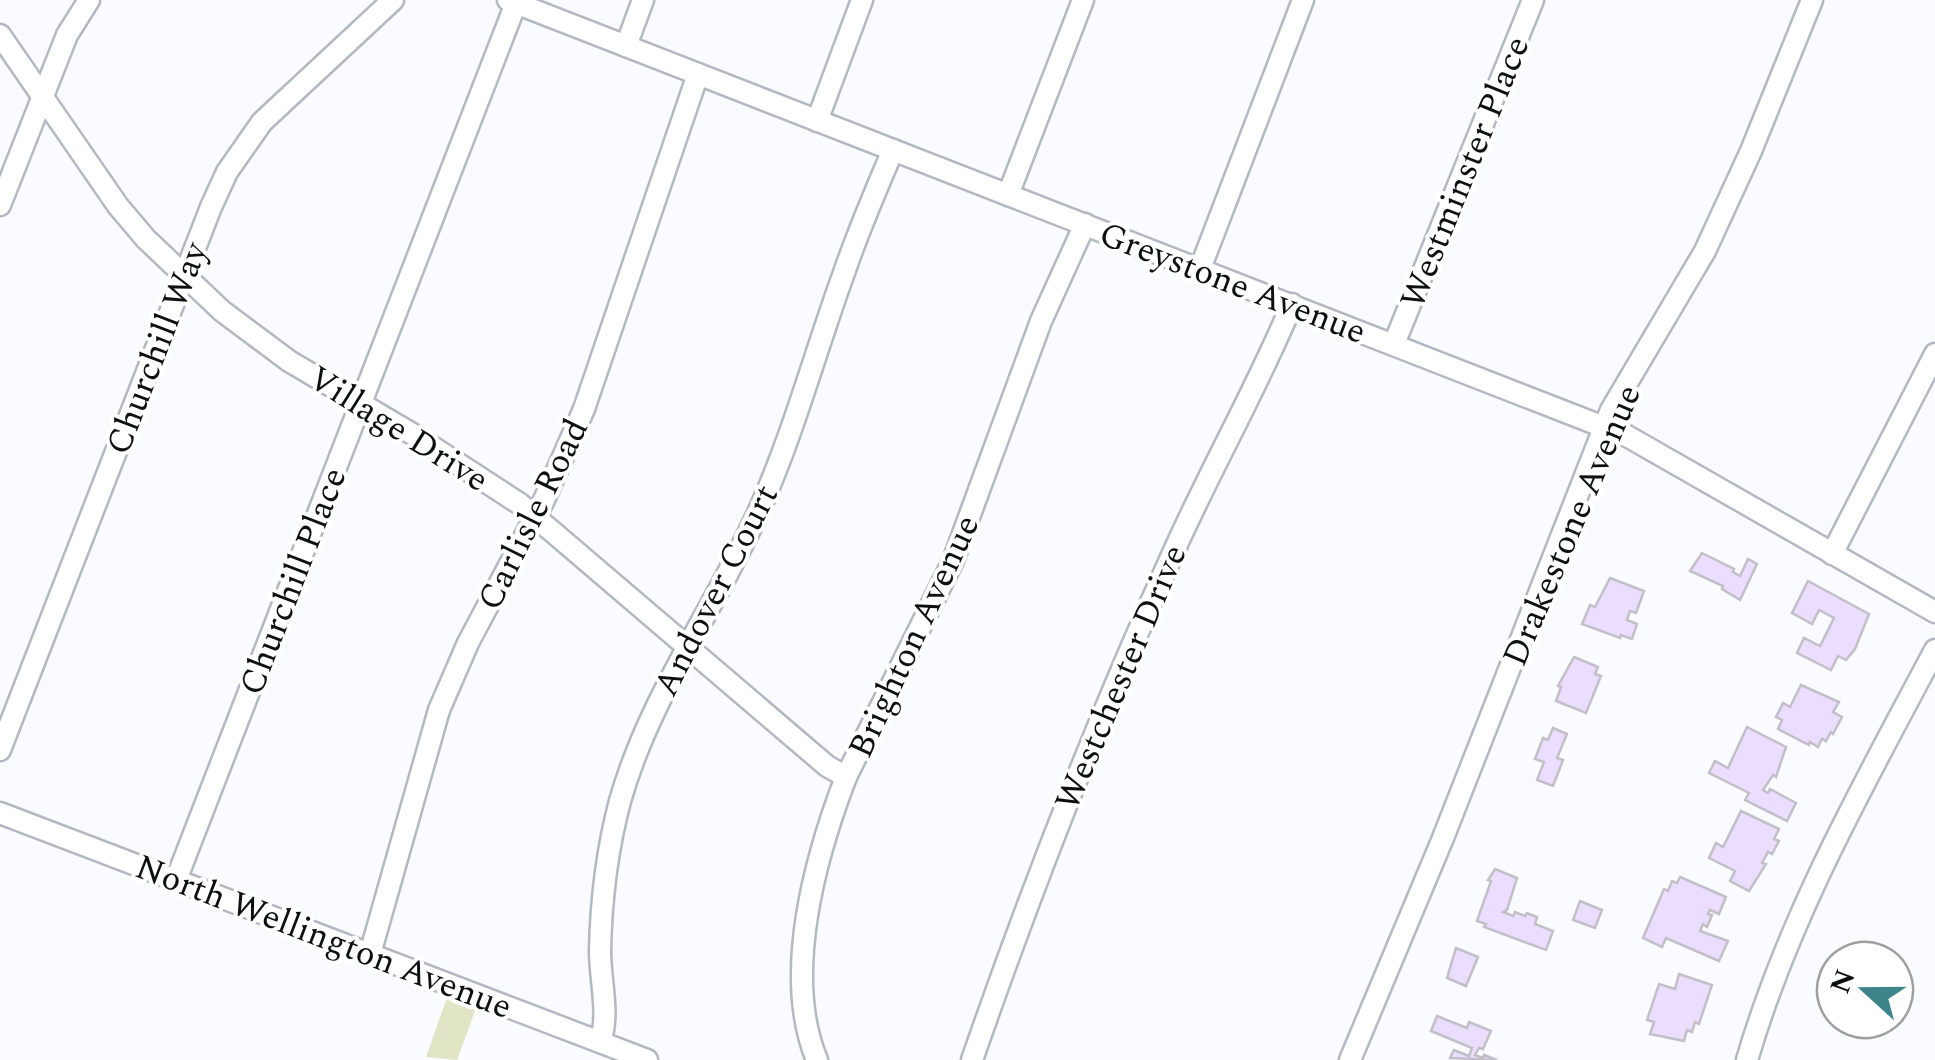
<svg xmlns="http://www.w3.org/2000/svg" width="1935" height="1060" viewBox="0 0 1935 1060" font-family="Spectral,serif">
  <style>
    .green { fill: #e1e5c5 }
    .building { fill: #eaddfd; stroke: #c3bfc8; stroke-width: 2.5 }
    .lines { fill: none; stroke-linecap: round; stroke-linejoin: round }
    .minor-casing { stroke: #b4b8c1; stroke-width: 25 }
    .minor { stroke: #fff; stroke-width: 20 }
    .labels { text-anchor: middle; stroke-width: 8; stroke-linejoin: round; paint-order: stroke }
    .street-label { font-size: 35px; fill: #0e0f12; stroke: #fff }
  </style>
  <rect width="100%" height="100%" fill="#fafbff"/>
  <polygon class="green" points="449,992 478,1003 457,1060 426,1057"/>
  <g class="building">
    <polygon points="1702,553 1734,569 1733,572 1740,576 1748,559 1757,564 1740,600 1722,589 1723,586 1690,571"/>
    <polygon points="1610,578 1644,591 1636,613 1630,611 1627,620 1637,624 1632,639 1621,635 1620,638 1582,624 1590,605 1595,607"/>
    <polygon points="1808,581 1869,614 1855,649 1846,660 1838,656 1831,670 1797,653 1804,638 1820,646 1834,618 1819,610 1812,624 1792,613"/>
    <polygon points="1574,657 1598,667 1595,674 1601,676 1586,713 1556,701 1561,687 1558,686"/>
    <polygon points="1801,685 1839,702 1833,712 1842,717 1833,734 1831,732 1826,741 1822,739 1818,747 1810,742 1809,745 1778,729 1782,720 1776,717 1783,703 1790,707"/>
    <polygon points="1747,727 1786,747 1776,777 1773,775 1763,790 1768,793 1770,789 1796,803 1787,821 1745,800 1749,793 1709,773 1715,761 1728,768"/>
    <polygon points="1553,728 1567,734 1557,758 1563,760 1553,786 1537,780 1544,762 1535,759 1543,738 1548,740"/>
    <polygon points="1741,811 1779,829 1774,839 1779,841 1772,854 1768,852 1762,863 1766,864 1749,891 1730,881 1735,871 1709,858 1716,843 1723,847"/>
    <polygon points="1495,869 1517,878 1507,910 1503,912 1513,916 1515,912 1525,916 1527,913 1537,917 1535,924 1553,931 1546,950 1484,927 1486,924 1477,921 1491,881 1488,880"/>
    <polygon points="1680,877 1726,897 1719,914 1710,910 1708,914 1712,915 1707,927 1703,924 1700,931 1728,941 1719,961 1666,938 1662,947 1643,938 1664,889 1668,891 1672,881 1677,883"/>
    <polygon points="1580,901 1602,910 1595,928 1573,920"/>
    <polygon points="1456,948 1478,957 1466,986 1447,978"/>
    <polygon points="1679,974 1712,985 1699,1024 1695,1022 1692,1032 1687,1030 1684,1041 1650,1034 1654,1022 1647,1020 1659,984 1675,989"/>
    <polygon points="1437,1016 1467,1028 1469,1022 1491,1031 1483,1049 1479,1048 1475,1055 1483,1058 1484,1055 1497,1060 1450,1058 1454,1050 1469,1056 1472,1048 1431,1031"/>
  </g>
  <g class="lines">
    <g class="minor-casing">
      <g id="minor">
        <polyline points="508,0 1627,436 1935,612"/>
        <polyline points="0,35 118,206 146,239 222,311 289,361 414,435 520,504 827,766 846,777"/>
        <polyline points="626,46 643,0"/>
        <polyline points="817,121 862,0"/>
        <polyline points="1008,195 1083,0"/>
        <polyline points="0,205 67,35 89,0"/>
        <polyline points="1200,269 1303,0"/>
        <polyline points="1394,344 1533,0"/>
        <polyline points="1832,554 1935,354"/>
        <polyline points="0,750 211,207 227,172 262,122 393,0"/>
        <polyline points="0,813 647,1060"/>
        <polyline points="176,880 516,3"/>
        <polyline points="370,954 439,710 468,643 544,500 584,409 698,74"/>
        <path d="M600 1042C610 1014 600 981 600 951 601 901 607 850 620 801 650 695 717 606 761 506 795 429 816 349 845 270 859 229 876 190 893 150"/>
        <path d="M817 1060C782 976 815 858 846 777L953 561 1041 321 1085 224"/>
        <path d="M972 1060C1032 887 1098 718 1174 551 1211 468 1257 388 1292 304"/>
        <polyline points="1350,1060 1443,838 1611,410 1705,251 1751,151 1812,0"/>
        <path d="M1747 1060C1789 916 1865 782 1935 650"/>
      </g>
    </g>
    <use href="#minor" class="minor"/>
  </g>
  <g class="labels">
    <g class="street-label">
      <text transform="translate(1464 172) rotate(-68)" y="12">Westminster Place</text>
      <text transform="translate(1233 282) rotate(21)" y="12">Greystone Avenue</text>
      <text transform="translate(156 348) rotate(-69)" y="12">Churchill Way</text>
      <text transform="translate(399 428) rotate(32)" y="12">Village Drive</text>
      <text transform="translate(532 514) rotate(-64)" y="12">Carlisle Road</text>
      <text transform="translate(1571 525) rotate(-67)" y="12">Drakestone Avenue</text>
      <text transform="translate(292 581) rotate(-69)" y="12">Churchill Place</text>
      <text transform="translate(715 590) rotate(-63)" y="12">Andover Court</text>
      <text transform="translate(913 636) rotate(-65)" y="12">Brighton Avenue</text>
      <text transform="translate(1120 677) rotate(-67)" y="12">Westchester Drive</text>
      <text transform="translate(324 936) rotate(21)" y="12">North Wellington Avenue</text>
    </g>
  </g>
  <g transform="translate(1865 990) rotate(291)"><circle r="48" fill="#ffffff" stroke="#9f9fa0" stroke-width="2.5"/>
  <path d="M0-8L18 38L0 25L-18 38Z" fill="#3d8588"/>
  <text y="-15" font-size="28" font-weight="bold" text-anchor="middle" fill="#0e0f12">N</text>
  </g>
</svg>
